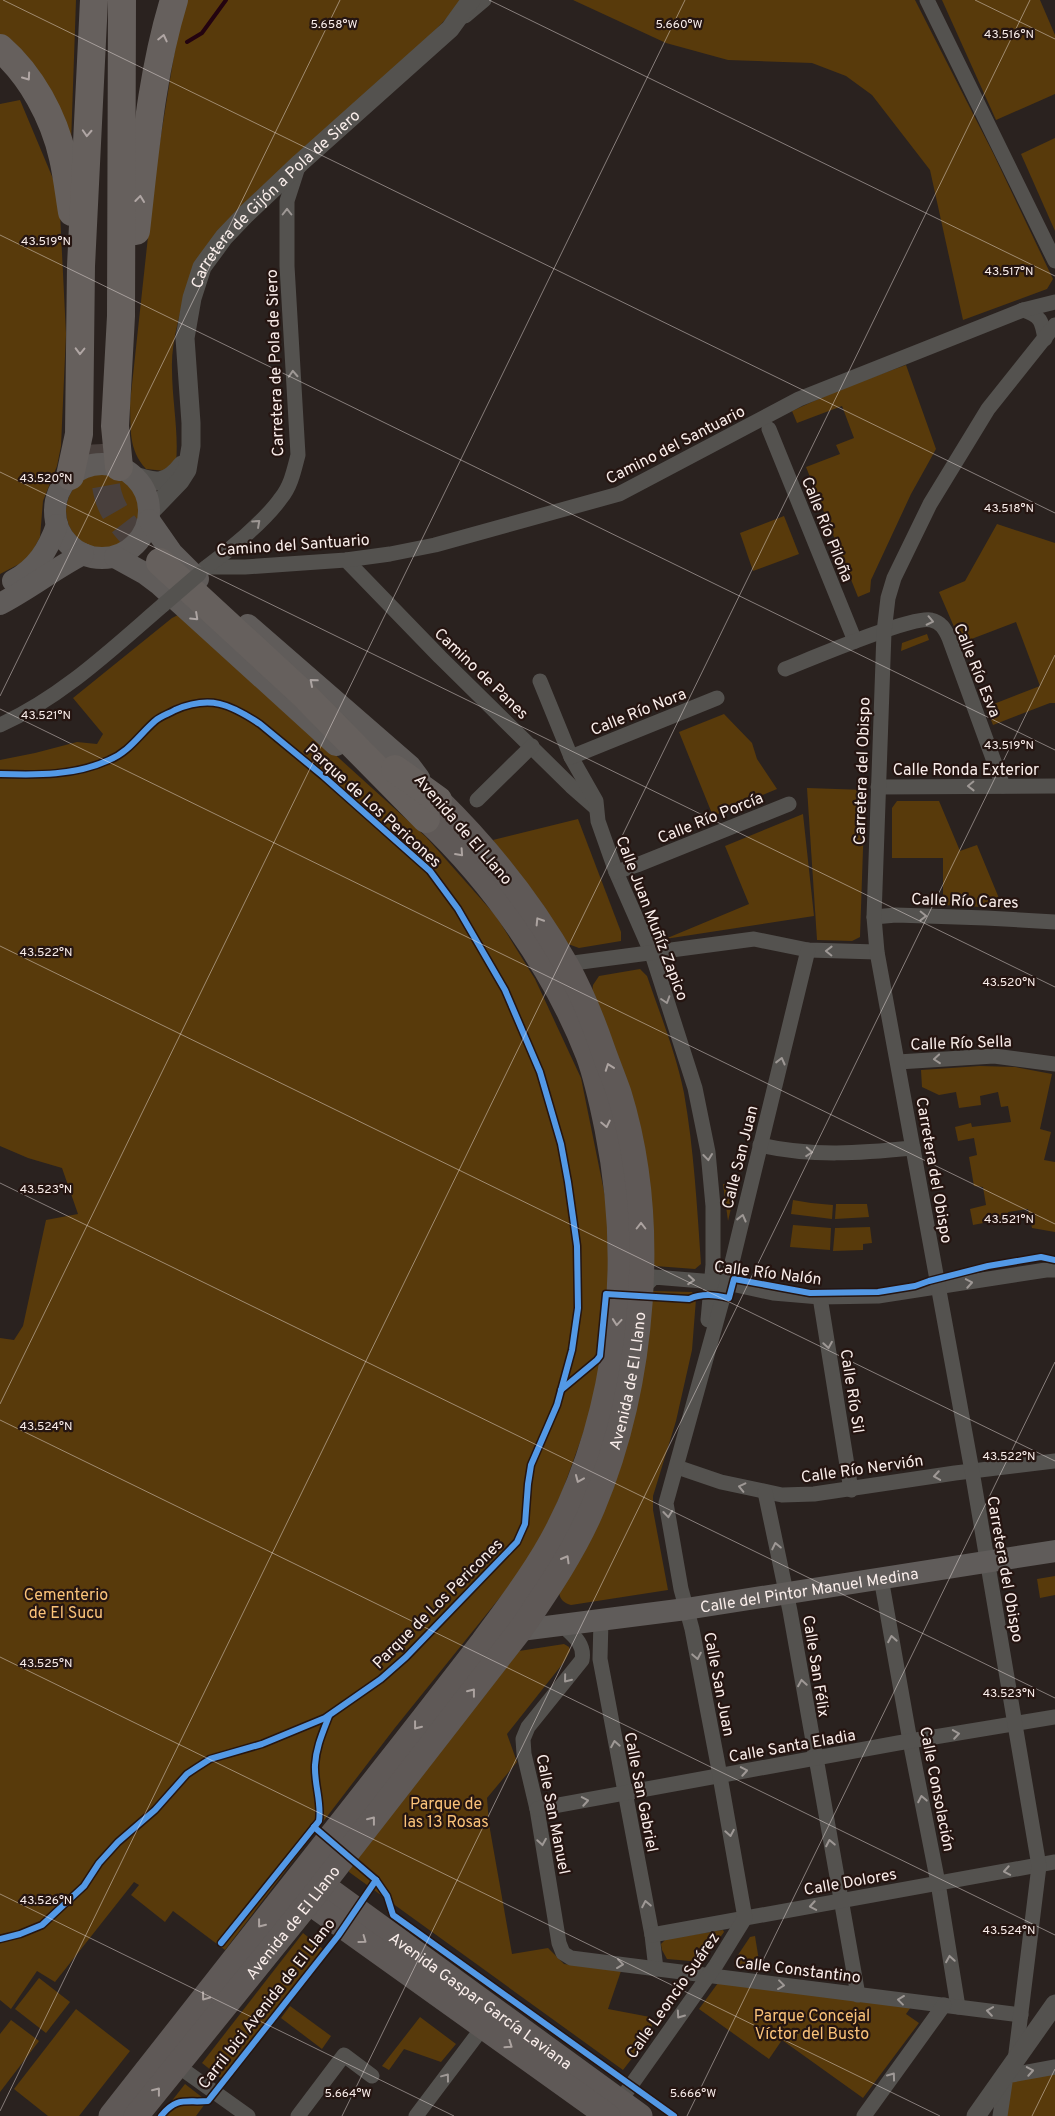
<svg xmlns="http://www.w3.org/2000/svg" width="1055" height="2116" viewBox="0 0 1055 2116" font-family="Overpass,sans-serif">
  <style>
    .green { fill: #583a0b }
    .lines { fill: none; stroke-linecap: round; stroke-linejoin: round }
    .stream { stroke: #230310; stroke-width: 4 }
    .motorway-tunnel { stroke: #49403d; stroke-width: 28; stroke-dasharray: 28 14; stroke-linecap: butt }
    .minor { stroke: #54524f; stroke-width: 15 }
    .tertiary { stroke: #54524f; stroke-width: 19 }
    .secondary { stroke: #605c5a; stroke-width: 22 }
    .primary { stroke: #5f5957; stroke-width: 25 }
    .motorway { stroke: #66605d; stroke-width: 28 }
    .minor-bridge { stroke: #54524f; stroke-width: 15 }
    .cycleway-casing { stroke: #251511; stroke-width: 9 }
    .cycleway { stroke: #5399e6; stroke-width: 6 }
    .oneway { stroke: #b0a6a4 }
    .oneway2 { stroke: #9e9895 }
    .oneway3 { stroke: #aca4a2 }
    .oneway4 { stroke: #aca3a0 }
    .ticks { fill: none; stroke: #f9edea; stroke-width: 1; stroke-opacity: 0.45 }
    .labels { text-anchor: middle; stroke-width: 4.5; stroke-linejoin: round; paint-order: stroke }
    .street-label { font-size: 16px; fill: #f9edea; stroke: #251511 }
    .park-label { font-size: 16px; fill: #fac279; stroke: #251511 }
    .ticks-label { font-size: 12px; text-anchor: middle; fill: #f9edea; stroke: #251511; stroke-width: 4.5; stroke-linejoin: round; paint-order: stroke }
  </style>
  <rect width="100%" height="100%" fill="#2a221f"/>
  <g class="green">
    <polygon points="0,0 76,0 71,143 0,35"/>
    <path d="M183 0H462L444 21 186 289C180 315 171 343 172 369 172 401 179 432 176 463L165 471 146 469C128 449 131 429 130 403L155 172Z"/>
    <polygon points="573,0 915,0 993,153 1053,279 1047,289 963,320 930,170 872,95 846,76 812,63 728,60 666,43"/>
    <polygon points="942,0 1040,0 1055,35 1055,94 996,120"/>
    <polygon points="20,100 59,193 66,334 61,446 57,466 43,501 40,537 31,554 23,562 0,574 0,104"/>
    <polygon points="1055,138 1055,231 1021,154"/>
    <polygon points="906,365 936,449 911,494 871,580 870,592 858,597 806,467 840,454 836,445 854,438 842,406 797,423 792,411 845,387"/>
    <circle cx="103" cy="511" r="37"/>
    <polygon points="784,516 799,554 753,571 740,533"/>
    <polygon points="997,524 1055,543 1055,703 1050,703 993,725 986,707 1040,686 1016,622 961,643 939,592 965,581"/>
    <polygon points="180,614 426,837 496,916 535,979 581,1078 607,1206 609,1291 601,1360 593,1406 562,1492 546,1527 518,1575 394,1729 225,1950 173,1911 165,1922 131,1895 139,1885 134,1882 55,1982 37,1971 11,2009 0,2000 0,1338 14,1340 23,1326 46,1220 78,1214 62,1168 28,1158 0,1146 0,760 35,753 77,742 97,744 103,734 73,698 172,618"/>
    <polygon points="927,634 929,640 901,651 902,643"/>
    <polygon points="724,714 752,743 757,759 777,789 713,816 679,732"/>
    <polygon points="807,788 865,790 860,937 852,941 817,940"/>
    <polygon points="897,801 939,801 960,851 977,845 1003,908 943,905 943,858 892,858 892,808"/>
    <polygon points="803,814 814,916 665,939 749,904 725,846"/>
    <polygon points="578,819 621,932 621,941 579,948 568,944 493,840"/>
    <path d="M640 969 647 976C660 1014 676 1053 684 1093 694 1150 697 1207 701 1264L695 1269 655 1266 650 1258 592 993 593 985 599 976Z"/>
    <polygon points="980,1066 1015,1067 1052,1074 1040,1129 1051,1132 1044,1160 1055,1162 1055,1232 1032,1228 1028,1209 1008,1212 1009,1218 973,1225 970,1209 986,1205 983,1187 974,1186 969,1157 977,1155 974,1138 958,1141 955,1127 971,1123 972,1127 1011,1122 1008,1106 1001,1107 998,1092 980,1096 981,1105 959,1108 956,1092 939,1095 922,1087 921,1070"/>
    <polygon points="723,1184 736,1187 728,1221"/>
    <polygon points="793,1200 811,1203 833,1205 832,1219 791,1214"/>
    <polygon points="836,1204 867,1204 869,1217 835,1219"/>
    <polygon points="793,1225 831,1228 830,1250 790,1247"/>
    <polygon points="870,1227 872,1243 863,1244 863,1250 833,1251 835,1228"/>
    <path d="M653 1291 692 1292 696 1299 692 1350 676 1421 653 1496V1510L668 1590 571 1605C564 1603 560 1600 559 1592Z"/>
    <polygon points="1055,1576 1055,1595 1040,1598 1037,1579"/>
    <polygon points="564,1644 569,1647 570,1651 564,1662 507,1734 517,1762 487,1798 489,1824 512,1954 548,1948 564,1964 621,1971 608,2009 650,2017 653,2031 623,2070 349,1872 349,1867 519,1651"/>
    <polygon points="723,1930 724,1932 702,1962 667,1959 662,1950 661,1944 666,1939"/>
    <polygon points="303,1933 323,1949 222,2079 202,2063"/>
    <polygon points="755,1936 760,1967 756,1972 734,1966 734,1961 750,1937"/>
    <polygon points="39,1978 70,2002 46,2033 15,2009"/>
    <polygon points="718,1983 911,2007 906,2014 919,2023 863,2098 782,2040 769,2059 699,2009"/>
    <polygon points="290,2006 331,2036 322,2049 281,2018"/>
    <polygon points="76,2009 130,2051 79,2116 48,2116 14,2089"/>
    <polygon points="420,2017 456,2044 441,2062 404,2049 389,2070 382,2066"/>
    <polygon points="11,2020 39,2041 0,2092 0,2034"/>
    <polygon points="1055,2067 1055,2116 1000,2116 1006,2076"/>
    <polygon points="185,2084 207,2101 196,2116 160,2116"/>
  </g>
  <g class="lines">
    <polyline class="stream" points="187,42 202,33 226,0"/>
    <path class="motorway-tunnel" d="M102 444C103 461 104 479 108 495 115 522 141 543 160 562"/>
    <g class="minor">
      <polyline points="927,0 1055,261"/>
      <polyline points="465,16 484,0"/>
      <path d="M1023 310C1041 316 1042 321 1045 339"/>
      <polyline points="769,429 855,641"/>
      <polyline points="346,560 440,657 571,786 595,807"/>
      <polyline points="207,567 245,567 346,560 390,554 435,545 619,494 799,399 1023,310 1055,302"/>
      <path d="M204 569C227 552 265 521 281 498 291 486 294 470 298 455L287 266V201L299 164"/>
      <path d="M785 669C808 660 913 615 931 620 941 622 945 629 949 638L1003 786"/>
      <polyline points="540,681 571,757 596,801 598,821 616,872 652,954 695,1088 708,1152 713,1206 713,1265 708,1320"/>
      <path d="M0 725C62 697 112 649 163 605"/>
      <polyline points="571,757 717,698"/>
      <polyline points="878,787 1055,786"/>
      <polyline points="477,800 532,746"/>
      <polyline points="616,872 637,865 789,804"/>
      <polyline points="874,917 896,915 986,918 1055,922"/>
      <polyline points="566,964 754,939 808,950 877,952"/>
      <polyline points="898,1062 994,1056 1055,1064"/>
      <path d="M760 1145C811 1157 862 1153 913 1148"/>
      <polyline points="640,1291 654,1277 727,1283 773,1293 820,1297 878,1296 1046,1270 1055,1270"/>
      <polyline points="820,1297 851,1490"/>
      <polyline points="677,1467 721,1482 782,1495 814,1494 955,1473 1055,1461"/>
      <polyline points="765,1492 790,1611 858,1995"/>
      <polyline points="881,1578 910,1741 938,1883 958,2007"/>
      <polyline points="601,1620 600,1659 652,1935 656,1969"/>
      <path d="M563 1626C574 1636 585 1644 582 1660L528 1727 523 1739 524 1754 537 1809 559 1943 563 1953 571 1958 1021 2015"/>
      <polyline points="537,1809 898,1743 1055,1717"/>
      <polyline points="652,1935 1055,1862"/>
      <polyline points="171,2061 248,2116"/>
      <polyline points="1015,2061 1039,1866 972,1471 877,952 874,917 884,632 888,598 894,578 930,504 988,409 1055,325"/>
      <polyline points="615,2108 716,1965 745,1918 718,1765 692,1629 681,1589 666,1503 727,1283 808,950"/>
      <polyline points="298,2116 344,2055 372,2076"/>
      <polyline points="416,2116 483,2027"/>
      <polyline points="864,2116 944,2005"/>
      <polyline points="1000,2116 1006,2076 1055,2067"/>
    </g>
    <g class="tertiary">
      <path d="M132 475C154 483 166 486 182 465"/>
      <path id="s1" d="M150 512 180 481 187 470 191 446V423L185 338 192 298 202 267 224 237 246 214 300 163 450 29 471 0"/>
      <polyline points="976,2116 1055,2004"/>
    </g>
    <g class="secondary">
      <circle cx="102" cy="511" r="47"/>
      <polyline points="149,520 172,553 198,579"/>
      <polyline points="115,557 144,573 160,585 336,745"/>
      <path d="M13 581C37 568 48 550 57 525"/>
      <path d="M0 604C29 589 54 569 83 554"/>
      <polyline points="248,625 410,766 419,778"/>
      <path id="s2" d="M506 1632 686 1609 1055 1551"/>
    </g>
    <g class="primary">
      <path id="s3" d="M305 1883 311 1882 321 1884 640 2116"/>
      <polyline points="303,1888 309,1902 608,2116"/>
      <path d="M111 2116C201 2003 289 1888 379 1775 414 1731 448 1687 482 1643 509 1606 537 1570 558 1529 620 1407 634 1262 607 1129 602 1104 597 1079 588 1055 555 970 492 881 426 819"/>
      <path id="s4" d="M136 2116 309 1902 521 1629C547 1591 575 1550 593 1507 644 1384 659 1222 619 1093 614 1079 608 1064 603 1050 593 1021 582 993 567 966 532 904 488 849 438 800"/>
    </g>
    <g class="motorway">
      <path d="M0 48C31 75 54 117 63 158 67 175 69 194 72 212"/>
      <path d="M136 231C145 153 151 75 174 0"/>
      <polyline points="119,467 115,426 121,316 122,0"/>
      <polyline points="70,476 79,434 81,266 94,0"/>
      <polyline points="160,562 301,692 426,819"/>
      <polyline points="395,769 438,800"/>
    </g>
    <polyline class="minor-bridge" points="163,605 199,574"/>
    <g class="cycleway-casing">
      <g id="cycleway">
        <path d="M0 774C38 775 74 776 109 760 129 752 139 735 155 721 161 716 168 714 175 710 210 695 230 704 260 724L323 776 430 871 458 909 505 990 540 1072 561 1144 568 1182 577 1246 578 1308 572 1350 557 1405 531 1465 528 1484 525 1524 517 1542 406 1657 381 1679 325 1718 262 1744 210 1759 196 1768 187 1774 155 1810 118 1842 99 1863 84 1886 42 1925 20 1934 0 1939"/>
        <path d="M561 1390 597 1360 600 1356 606 1294 689 1299C703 1293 715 1295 729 1298L734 1279 810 1293 878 1292 915 1286 929 1281 988 1266 1041 1257 1055 1260"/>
        <polyline points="314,1827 376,1880 387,1896 393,1915 674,2116"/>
        <path d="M221 1943 319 1821C322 1803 314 1784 315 1765 316 1747 323 1732 329 1716"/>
        <path d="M161 2116C177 2096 186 2103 208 2101L338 1936 376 1880"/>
      </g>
    </g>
    <use href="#cycleway" class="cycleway"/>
  </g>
  <defs><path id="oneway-chevron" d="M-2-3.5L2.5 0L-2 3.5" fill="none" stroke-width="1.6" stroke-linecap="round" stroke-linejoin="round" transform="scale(1.25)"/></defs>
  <g class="oneway">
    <use href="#oneway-chevron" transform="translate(163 38) rotate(-77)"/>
    <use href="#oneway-chevron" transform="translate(27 77) rotate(55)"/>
    <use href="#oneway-chevron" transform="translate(87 133) rotate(93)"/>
    <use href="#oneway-chevron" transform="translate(140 199) rotate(-83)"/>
    <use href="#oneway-chevron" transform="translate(80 351) rotate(91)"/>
  </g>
  <g class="oneway2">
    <use href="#oneway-chevron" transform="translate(287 212) rotate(-90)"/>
    <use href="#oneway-chevron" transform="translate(293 374) rotate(-93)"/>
    <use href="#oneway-chevron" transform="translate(257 523) rotate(-42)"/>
    <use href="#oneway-chevron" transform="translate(930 621) rotate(12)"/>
    <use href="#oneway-chevron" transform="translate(971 786) rotate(179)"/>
    <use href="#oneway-chevron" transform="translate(923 916) rotate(1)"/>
    <use href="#oneway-chevron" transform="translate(829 951) rotate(-179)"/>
    <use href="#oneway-chevron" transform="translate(666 1000) rotate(72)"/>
    <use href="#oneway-chevron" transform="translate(937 1059) rotate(175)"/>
    <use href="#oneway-chevron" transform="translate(781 1061) rotate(-76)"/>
    <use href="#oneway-chevron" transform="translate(809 1152) rotate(4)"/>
    <use href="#oneway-chevron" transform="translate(708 1157) rotate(83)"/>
    <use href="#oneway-chevron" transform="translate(742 1218) rotate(-76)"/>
    <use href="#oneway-chevron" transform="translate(691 1280) rotate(4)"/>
    <use href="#oneway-chevron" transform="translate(969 1283) rotate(-10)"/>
    <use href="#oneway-chevron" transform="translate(828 1345) rotate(81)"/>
    <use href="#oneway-chevron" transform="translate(937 1476) rotate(171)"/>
    <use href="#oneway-chevron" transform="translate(742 1487) rotate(-167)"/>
    <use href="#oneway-chevron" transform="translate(668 1514) rotate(84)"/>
    <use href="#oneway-chevron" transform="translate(776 1546) rotate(-102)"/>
    <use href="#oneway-chevron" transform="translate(892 1639) rotate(-100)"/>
    <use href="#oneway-chevron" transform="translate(697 1656) rotate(79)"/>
    <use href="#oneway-chevron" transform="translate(567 1679) rotate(129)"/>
    <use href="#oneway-chevron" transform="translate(802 1683) rotate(-99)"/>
    <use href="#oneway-chevron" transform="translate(956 1734) rotate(-9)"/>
    <use href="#oneway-chevron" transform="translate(615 1744) rotate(-100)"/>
    <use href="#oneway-chevron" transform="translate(744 1771) rotate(-10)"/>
    <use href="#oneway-chevron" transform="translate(922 1799) rotate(-101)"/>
    <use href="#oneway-chevron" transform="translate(585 1801) rotate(-10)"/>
    <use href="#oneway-chevron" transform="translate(730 1833) rotate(80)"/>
    <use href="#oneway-chevron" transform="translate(542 1842) rotate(81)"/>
    <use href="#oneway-chevron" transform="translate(830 1843) rotate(-101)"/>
    <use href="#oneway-chevron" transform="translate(1007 1871) rotate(170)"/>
    <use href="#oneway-chevron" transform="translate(646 1904) rotate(-101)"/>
    <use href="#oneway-chevron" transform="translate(813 1906) rotate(170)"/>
    <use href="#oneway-chevron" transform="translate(950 1959) rotate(-99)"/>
    <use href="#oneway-chevron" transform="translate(620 1964) rotate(7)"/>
    <use href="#oneway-chevron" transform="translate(781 1985) rotate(7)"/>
    <use href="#oneway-chevron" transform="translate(901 2000) rotate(-173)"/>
    <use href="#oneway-chevron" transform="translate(990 2011) rotate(-172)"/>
    <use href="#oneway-chevron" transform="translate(680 2015) rotate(125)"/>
    <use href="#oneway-chevron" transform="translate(1030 2071) rotate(-10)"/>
    <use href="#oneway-chevron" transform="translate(892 2076) rotate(-54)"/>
    <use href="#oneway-chevron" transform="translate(446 2077) rotate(-53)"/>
  </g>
  <g class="oneway3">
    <use href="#oneway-chevron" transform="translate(195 617) rotate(43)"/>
    <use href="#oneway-chevron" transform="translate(313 682) rotate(-139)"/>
  </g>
  <g class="oneway4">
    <use href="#oneway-chevron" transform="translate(460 853) rotate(48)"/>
    <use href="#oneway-chevron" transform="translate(539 921) rotate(-122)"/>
    <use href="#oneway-chevron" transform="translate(609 1067) rotate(-110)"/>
    <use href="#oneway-chevron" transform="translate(606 1124) rotate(78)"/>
    <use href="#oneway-chevron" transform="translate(641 1226) rotate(-90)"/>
    <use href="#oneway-chevron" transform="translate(617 1322) rotate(95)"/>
    <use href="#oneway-chevron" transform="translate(579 1479) rotate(113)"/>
    <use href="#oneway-chevron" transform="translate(566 1559) rotate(-60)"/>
    <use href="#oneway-chevron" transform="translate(472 1692) rotate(-52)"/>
    <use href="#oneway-chevron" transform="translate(417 1726) rotate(128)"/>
    <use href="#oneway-chevron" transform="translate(372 1820) rotate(-52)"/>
    <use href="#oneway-chevron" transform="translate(261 1924) rotate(128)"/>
    <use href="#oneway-chevron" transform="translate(363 1940) rotate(36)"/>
    <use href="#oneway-chevron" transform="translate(205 1997) rotate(127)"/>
    <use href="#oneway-chevron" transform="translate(509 2045) rotate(35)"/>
    <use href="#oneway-chevron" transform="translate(157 2091) rotate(-52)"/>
  </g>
  <path class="ticks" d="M3 0 1055 513M489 0 1055 276M975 0 1055 39M0 235 1055 750M0 472 1055 987M0 696 340 0M0 709 1055 1224M0 946 1055 1461M0 1183 1055 1698M0 1404 685 0M0 1420 1055 1935M0 1657 940 2116M0 1894 454 2116M0 2111 1030 0M342 2116 1055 655M687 2116 1055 1362M1032 2116 1055 2069"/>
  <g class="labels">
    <g class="street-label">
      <text dy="6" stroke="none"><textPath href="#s1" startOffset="361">Carretera de Gijón a Pola de Siero</textPath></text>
      <text transform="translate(274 363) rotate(-92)" y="6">Carretera de Pola de Siero</text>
      <text transform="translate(675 444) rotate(-27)" y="6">Camino del Santuario</text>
      <text transform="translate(828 529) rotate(68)" y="6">Calle Río Piloña</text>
      <text transform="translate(293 544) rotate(-4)" y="6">Camino del Santuario</text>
      <text transform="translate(978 670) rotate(68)" y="6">Calle Río Esva</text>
      <text transform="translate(482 673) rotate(44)" y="6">Camino de Panes</text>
      <text transform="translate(638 711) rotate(-22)" y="6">Calle Río Nora</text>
      <text x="966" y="775">Calle Ronda Exterior</text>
      <text transform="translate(861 771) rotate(-88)" y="6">Carretera del Obispo</text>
      <text transform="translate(374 805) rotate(42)" y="6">Parque de Los Pericones</text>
      <text transform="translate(710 817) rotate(-22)" y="6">Calle Río Porcía</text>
      <text transform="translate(464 829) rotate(49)" y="6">Avenida de El Llano</text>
      <text transform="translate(965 900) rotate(2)" y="6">Calle Río Cares</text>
      <text transform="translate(653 918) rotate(69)" y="6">Calle Juan Muñíz Zapico</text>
      <text transform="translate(961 1042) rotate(-2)" y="6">Calle Río Sella</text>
      <text transform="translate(739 1157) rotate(-76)" y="6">Calle San Juan</text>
      <text transform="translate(935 1170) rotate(80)" y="6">Carretera del Obispo</text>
      <text transform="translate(768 1272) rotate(7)" y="6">Calle Río Nalón</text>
      <text dy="6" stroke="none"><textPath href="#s4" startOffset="894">Avenida de El Llano</textPath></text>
      <text transform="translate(853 1391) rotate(81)" y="6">Calle Río Sil</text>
      <text transform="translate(862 1468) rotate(-8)" y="6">Calle Río Nervión</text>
      <text transform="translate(1006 1569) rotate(80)" y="6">Carretera del Obispo</text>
      <text dy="6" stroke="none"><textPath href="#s2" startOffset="306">Calle del Pintor Manuel Medina</textPath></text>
      <text transform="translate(437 1603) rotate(-45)" y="6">Parque de Los Pericones</text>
      <text transform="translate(817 1666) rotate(81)" y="6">Calle San Félix</text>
      <text transform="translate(720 1684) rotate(79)" y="6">Calle San Juan</text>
      <text transform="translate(792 1745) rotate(-10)" y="6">Calle Santa Eladia</text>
      <text transform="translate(938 1789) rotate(79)" y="6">Calle Consolación</text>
      <text transform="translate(642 1792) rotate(79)" y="6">Calle San Gabriel</text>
      <text transform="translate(554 1814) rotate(79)" y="6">Calle San Manuel</text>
      <text transform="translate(850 1881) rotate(-10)" y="6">Calle Dolores</text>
      <text dy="6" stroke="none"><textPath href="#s4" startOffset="249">Avenida de El Llano</textPath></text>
      <text transform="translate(798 1969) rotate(7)" y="6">Calle Constantino</text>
      <text transform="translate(672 1995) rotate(-55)" y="6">Calle Leoncio Suárez</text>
      <text dy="6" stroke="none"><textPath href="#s3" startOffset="214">Avenida Gaspar García Laviana</textPath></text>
      <text transform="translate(266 2003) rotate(-52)" y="6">Carril bici Avenida de El Llano</text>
    </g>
    <g class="park-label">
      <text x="66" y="1600">Cementerio<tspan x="66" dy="18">de El Sucu</tspan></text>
      <text x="446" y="1809">Parque de<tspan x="446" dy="18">las 13 Rosas</tspan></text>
      <text x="812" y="2021">Parque Concejal<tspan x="812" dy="18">Víctor del Busto</tspan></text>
    </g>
  </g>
  <g class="ticks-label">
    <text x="334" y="28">5.658°W</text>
    <text x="679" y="28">5.660°W</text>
    <text x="1009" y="38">43.516°N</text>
    <text x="46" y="245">43.519°N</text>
    <text x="1009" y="275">43.517°N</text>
    <text x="46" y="482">43.520°N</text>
    <text x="1009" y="512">43.518°N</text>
    <text x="46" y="719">43.521°N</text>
    <text x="1009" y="749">43.519°N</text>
    <text x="46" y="956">43.522°N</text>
    <text x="1009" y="986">43.520°N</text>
    <text x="46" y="1193">43.523°N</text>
    <text x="1009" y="1223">43.521°N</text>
    <text x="46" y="1430">43.524°N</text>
    <text x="1009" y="1460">43.522°N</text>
    <text x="46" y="1667">43.525°N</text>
    <text x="1009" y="1697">43.523°N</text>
    <text x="46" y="1904">43.526°N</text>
    <text x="1009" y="1934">43.524°N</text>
    <text x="348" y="2097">5.664°W</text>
    <text x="693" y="2097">5.666°W</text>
  </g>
</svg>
